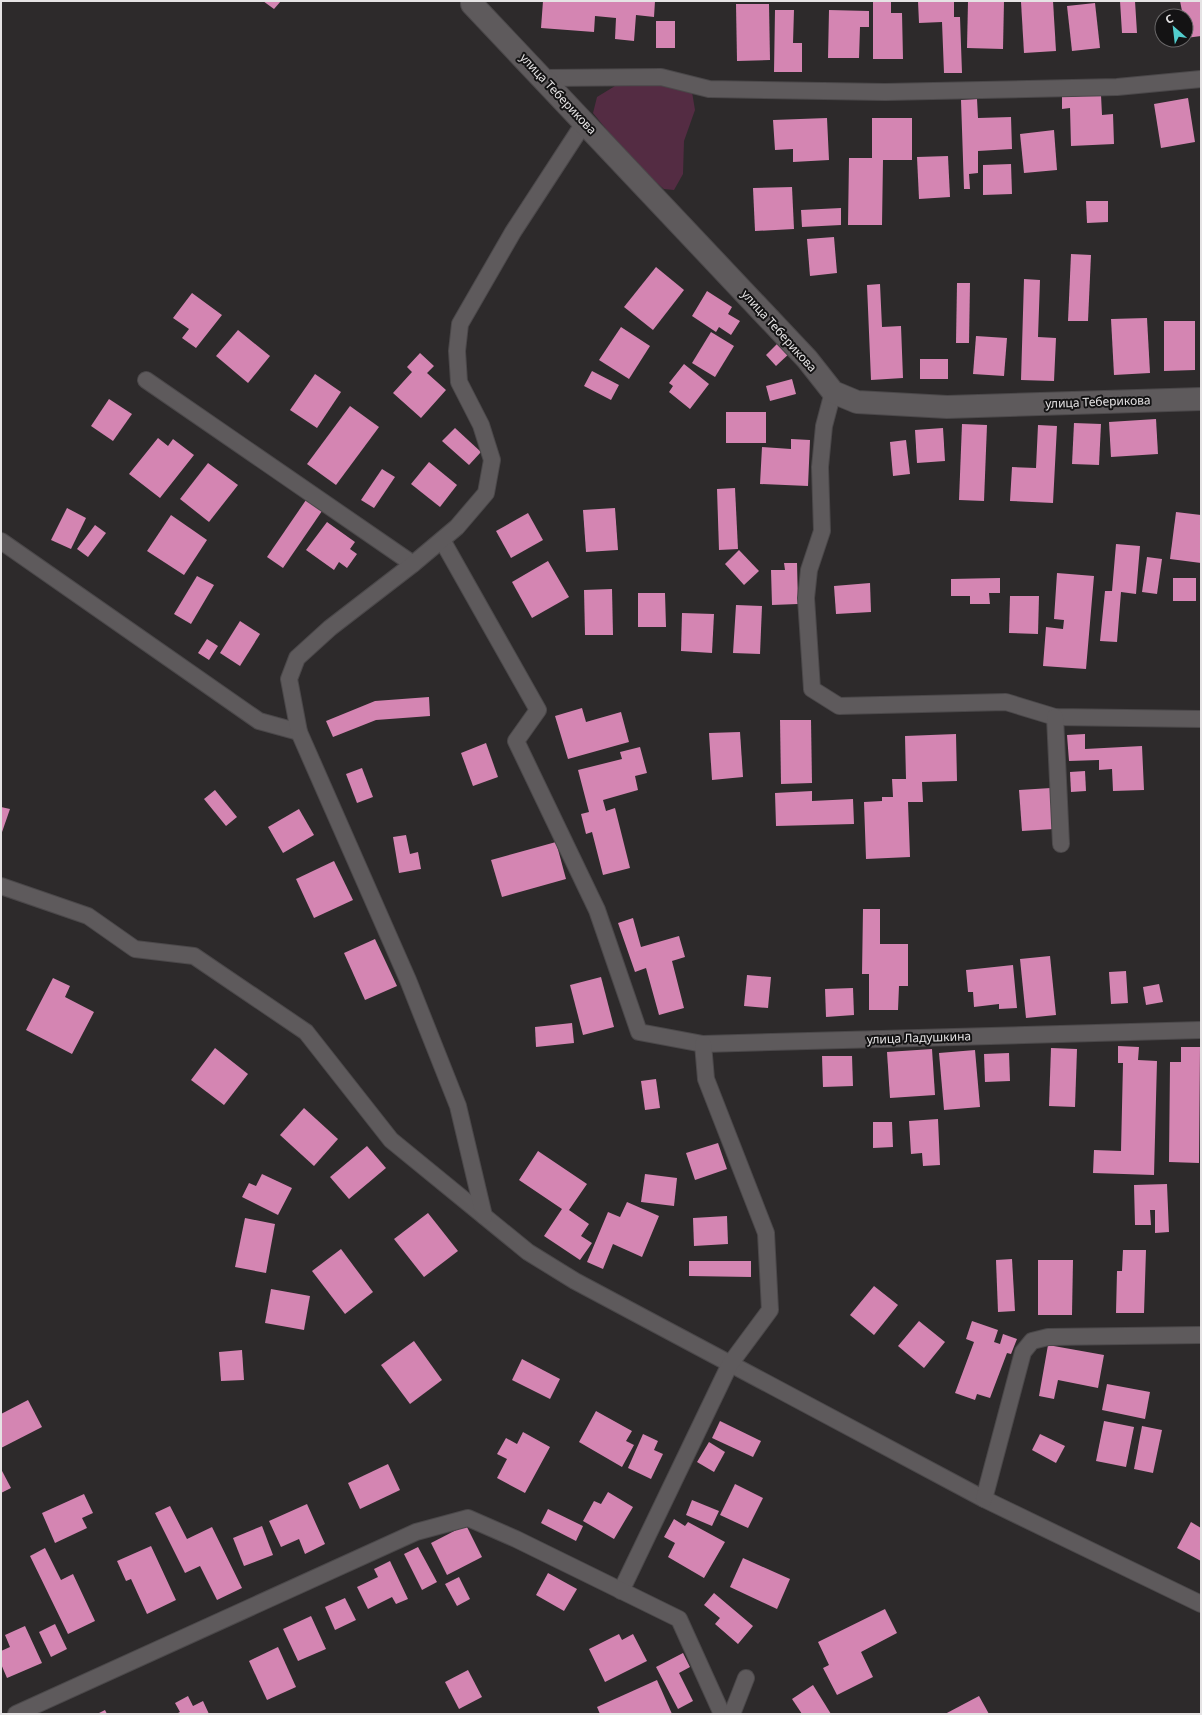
<svg xmlns="http://www.w3.org/2000/svg" width="1202" height="1715" viewBox="0 0 1202 1715" font-family="'Noto Sans',sans-serif">
  <style>
    .green { fill: #542c43 }
    .building { fill: #d485b2 }
    .lines { fill: none; stroke-linecap: round; stroke-linejoin: round }
    .street-casing { stroke: #4b484a; stroke-width: 18 }
    .secondary-casing { stroke: #4b484a; stroke-width: 24 }
    .street { stroke: #5e5a5c; stroke-width: 16 }
    .secondary { stroke: #5e5a5c; stroke-width: 22 }
    .labels { text-anchor: middle; stroke-width: 4; stroke-linejoin: round; paint-order: stroke }
    .street-label { font-size: 12px; fill: #e5e3e4; stroke: #141314 }
  </style>
  <rect width="100%" height="100%" fill="#2d2a2b"/>
  <polygon class="green" points="641,82 671,83 692,92 695,110 684,141 683,174 674,190 664,189 634,163 593,113 597,97 615,86"/>
  <g class="building">
    <polygon points="263,1 281,1 274,9"/>
    <polygon points="543,1 655,1 654,17 636,15 634,41 615,39 616,18 595,16 594,32 541,28"/>
    <polygon points="873,1 891,1 891,13 902,13 903,59 873,59"/>
    <polygon points="918,1 954,1 954,17 960,17 962,73 944,73 942,22 919,23"/>
    <polygon points="968,1 1004,1 1003,49 967,48"/>
    <polygon points="1053,1 1056,51 1024,53 1021,2"/>
    <polygon points="1120,1 1135,1 1137,33 1122,33"/>
    <polygon points="1180,1 1201,1 1201,36 1186,38 1186,16 1183,16"/>
    <polygon points="1095,3 1100,48 1072,51 1067,6"/>
    <polygon points="736,4 769,4 770,60 737,61"/>
    <polygon points="775,10 794,10 793,43 802,43 802,72 774,72"/>
    <polygon points="829,10 869,11 869,27 860,27 859,58 828,58"/>
    <rect x="656" y="21" width="19" height="27"/>
    <polygon points="1101,95 1102,115 1113,114 1114,144 1071,146 1070,108 1062,109 1062,97"/>
    <polygon points="1188,98 1195,142 1161,148 1154,104"/>
    <polygon points="977,99 978,118 1011,117 1012,149 978,151 978,173 969,174 970,189 964,189 961,100"/>
    <polygon points="827,118 829,160 793,162 793,149 775,150 773,120"/>
    <polygon points="872,118 912,118 912,160 883,160 882,225 848,225 849,158 872,158"/>
    <polygon points="1054,130 1057,170 1024,173 1020,134"/>
    <polygon points="948,156 950,197 919,199 917,157"/>
    <polygon points="1011,164 1012,194 983,195 983,165"/>
    <polygon points="792,187 794,229 755,231 753,188"/>
    <polygon points="1086,201 1108,201 1108,222 1087,223"/>
    <polygon points="841,208 841,225 802,227 801,210"/>
    <polygon points="834,237 837,273 810,276 807,239"/>
    <polygon points="1071,254 1091,255 1088,321 1068,321"/>
    <polygon points="656,267 684,290 653,330 624,307"/>
    <polygon points="1024,279 1040,280 1038,337 1056,338 1054,381 1021,380"/>
    <polygon points="957,283 970,283 969,343 956,343"/>
    <polygon points="880,284 882,327 901,326 903,378 871,380 867,285"/>
    <polygon points="707,291 732,307 728,314 740,321 731,335 719,327 716,332 692,316"/>
    <polygon points="192,293 222,315 196,348 182,338 189,329 173,318"/>
    <polygon points="1147,318 1150,373 1114,375 1111,319"/>
    <polygon points="1164,321 1195,321 1195,370 1164,371"/>
    <polygon points="621,327 650,346 629,379 599,360"/>
    <polygon points="238,330 270,356 248,383 216,356"/>
    <polygon points="711,332 734,346 715,377 692,363"/>
    <polygon points="976,336 1007,338 1004,376 973,374"/>
    <polygon points="781,340 792,351 776,366 766,355"/>
    <polygon points="420,353 434,366 427,373 446,390 421,418 393,393 412,372 407,367"/>
    <rect x="920" y="359" width="28" height="20"/>
    <polygon points="684,364 709,384 690,409 669,392 673,386 669,383"/>
    <polygon points="592,371 619,385 611,400 584,386"/>
    <polygon points="315,374 341,392 317,428 290,410"/>
    <polygon points="792,379 796,394 770,401 766,386"/>
    <polygon points="109,399 132,414 113,441 91,426"/>
    <polygon points="350,406 379,427 336,485 307,464"/>
    <rect x="726" y="412" width="40" height="31"/>
    <polygon points="1156,419 1158,454 1111,457 1109,422"/>
    <polygon points="1074,423 1101,424 1099,465 1072,464"/>
    <polygon points="962,424 987,425 984,501 959,500"/>
    <polygon points="1038,425 1057,426 1053,503 1010,501 1012,467 1036,468"/>
    <polygon points="455,428 481,452 469,465 442,441"/>
    <polygon points="943,428 945,461 917,463 915,430"/>
    <polygon points="158,438 168,446 173,439 194,455 160,498 129,474"/>
    <polygon points="791,439 810,440 808,486 760,484 762,447 791,449"/>
    <polygon points="906,440 910,474 893,476 890,442"/>
    <polygon points="429,462 457,485 440,507 411,484"/>
    <polygon points="208,463 238,485 209,522 180,499"/>
    <polygon points="382,469 395,477 374,508 361,500"/>
    <polygon points="735,488 738,549 719,550 717,489"/>
    <polygon points="306,500 322,511 283,568 267,557"/>
    <polygon points="67,508 86,518 71,549 51,540"/>
    <polygon points="615,508 618,550 586,552 583,510"/>
    <polygon points="1176,512 1201,515 1201,563 1170,559"/>
    <polygon points="528,513 543,540 511,558 496,531"/>
    <polygon points="171,515 207,540 184,575 147,551"/>
    <polygon points="327,522 355,542 350,549 357,554 347,568 339,562 334,570 306,550"/>
    <polygon points="95,525 106,533 88,557 77,549"/>
    <polygon points="1116,544 1140,546 1136,594 1121,592 1117,642 1100,641 1105,591 1112,591"/>
    <polygon points="739,550 759,571 744,585 725,564"/>
    <polygon points="1147,557 1162,559 1157,594 1142,592"/>
    <polygon points="548,561 569,597 532,618 512,582"/>
    <polygon points="784,563 797,563 798,604 772,605 771,570 785,570"/>
    <polygon points="1057,573 1094,576 1086,669 1043,666 1046,627 1063,629 1064,620 1054,619"/>
    <polygon points="197,576 214,585 191,624 174,614"/>
    <polygon points="1000,578 1000,593 989,593 990,604 970,604 970,596 951,596 951,579"/>
    <rect x="1173" y="578" width="23" height="23"/>
    <polygon points="870,583 871,612 836,614 834,586"/>
    <polygon points="612,589 613,635 585,635 584,590"/>
    <polygon points="638,593 665,593 666,627 638,627"/>
    <polygon points="1010,596 1039,596 1038,634 1009,633"/>
    <polygon points="736,605 762,606 760,654 733,653"/>
    <polygon points="682,613 714,614 712,653 681,651"/>
    <polygon points="240,621 260,634 240,666 220,653"/>
    <polygon points="207,639 218,646 209,660 198,653"/>
    <polygon points="429,697 430,716 376,720 333,737 326,721 375,701"/>
    <polygon points="582,708 586,722 621,712 629,742 568,759 555,716"/>
    <polygon points="780,720 811,720 812,783 781,784"/>
    <polygon points="740,732 743,777 712,780 709,733"/>
    <polygon points="956,734 957,781 922,782 923,802 908,802 910,857 866,859 864,802 882,801 882,797 893,797 892,779 906,779 905,736"/>
    <polygon points="1085,734 1085,749 1142,746 1144,790 1113,791 1112,769 1099,770 1099,760 1069,761 1067,735"/>
    <polygon points="486,743 498,777 473,786 461,753"/>
    <polygon points="640,747 647,773 635,776 638,790 603,800 606,811 615,808 630,868 603,875 592,832 586,834 581,814 589,812 578,770 622,759 620,752"/>
    <polygon points="362,768 373,797 357,803 346,774"/>
    <polygon points="1085,771 1086,791 1071,792 1070,772"/>
    <polygon points="1051,788 1054,829 1022,831 1019,790"/>
    <polygon points="215,790 237,817 226,826 204,799"/>
    <polygon points="812,791 812,801 853,799 854,824 776,826 775,793"/>
    <polygon points="1,807 10,809 1,835"/>
    <polygon points="299,809 314,835 283,853 268,827"/>
    <polygon points="406,835 410,854 418,852 421,869 399,873 393,837"/>
    <polygon points="556,842 566,879 502,897 491,860"/>
    <polygon points="334,861 353,900 314,918 296,879"/>
    <polygon points="863,909 880,909 880,944 908,944 908,986 899,986 898,1010 869,1010 869,974 862,974"/>
    <polygon points="633,918 641,947 679,936 685,957 672,961 684,1008 659,1015 646,968 635,972 618,923"/>
    <polygon points="375,939 397,986 365,1000 344,953"/>
    <polygon points="1050,956 1056,1015 1026,1018 1020,959"/>
    <polygon points="1013,965 1017,1008 999,1009 999,1004 974,1007 973,992 968,992 966,970"/>
    <polygon points="1126,971 1128,1003 1111,1004 1109,972"/>
    <polygon points="747,975 771,977 768,1008 744,1006"/>
    <polygon points="601,977 614,1027 583,1035 570,985"/>
    <polygon points="53,978 70,986 65,997 94,1012 72,1054 26,1030"/>
    <polygon points="1159,984 1163,1002 1146,1005 1143,987"/>
    <polygon points="853,988 854,1015 826,1017 825,989"/>
    <polygon points="572,1023 574,1043 536,1047 535,1027"/>
    <polygon points="1118,1046 1139,1047 1138,1060 1157,1061 1154,1175 1093,1173 1094,1150 1121,1151 1123,1063 1118,1063"/>
    <polygon points="1181,1047 1200,1047 1199,1163 1169,1162 1170,1062 1181,1062"/>
    <polygon points="215,1048 248,1074 224,1105 191,1080"/>
    <polygon points="1051,1048 1077,1049 1075,1107 1049,1106"/>
    <polygon points="932,1049 935,1095 890,1098 887,1052"/>
    <polygon points="975,1050 980,1107 944,1110 939,1053"/>
    <polygon points="1009,1053 1010,1081 985,1082 984,1054"/>
    <polygon points="822,1056 852,1056 853,1086 823,1087"/>
    <polygon points="656,1079 660,1108 645,1110 641,1081"/>
    <polygon points="304,1108 338,1139 314,1166 280,1135"/>
    <polygon points="938,1119 940,1165 923,1166 922,1153 911,1154 909,1121"/>
    <polygon points="873,1122 892,1122 893,1147 873,1148"/>
    <polygon points="718,1143 727,1169 695,1180 686,1153"/>
    <polygon points="367,1146 386,1168 349,1199 330,1177"/>
    <polygon points="538,1151 587,1184 569,1210 589,1224 581,1236 592,1243 580,1260 544,1236 562,1209 519,1180"/>
    <polygon points="262,1174 292,1188 278,1215 242,1197 249,1183 256,1186"/>
    <polygon points="645,1174 677,1178 674,1206 641,1202"/>
    <polygon points="1167,1184 1169,1232 1155,1233 1155,1210 1150,1210 1151,1225 1135,1225 1134,1185"/>
    <polygon points="627,1202 659,1216 642,1257 613,1244 603,1269 587,1262 608,1212 620,1217"/>
    <polygon points="428,1213 458,1251 424,1277 394,1239"/>
    <polygon points="727,1216 728,1244 694,1246 693,1218"/>
    <polygon points="245,1218 275,1224 266,1273 235,1267"/>
    <polygon points="341,1249 373,1292 345,1314 312,1271"/>
    <polygon points="1123,1250 1146,1250 1144,1313 1116,1313 1117,1271 1122,1271"/>
    <polygon points="1012,1259 1015,1311 998,1312 996,1260"/>
    <polygon points="1038,1260 1073,1260 1072,1315 1038,1315"/>
    <polygon points="689,1261 751,1261 751,1277 689,1276"/>
    <polygon points="874,1286 898,1305 874,1335 850,1315"/>
    <polygon points="271,1289 310,1296 304,1330 265,1323"/>
    <polygon points="919,1321 945,1342 924,1368 898,1346"/>
    <polygon points="972,1321 998,1330 994,1342 1000,1344 1003,1334 1017,1339 1011,1354 1007,1353 990,1398 977,1394 975,1400 955,1393 974,1342 966,1339"/>
    <polygon points="414,1341 442,1380 410,1404 381,1365"/>
    <polygon points="1048,1345 1104,1355 1098,1388 1058,1380 1054,1399 1039,1396"/>
    <polygon points="242,1350 244,1380 221,1381 219,1352"/>
    <polygon points="522,1359 560,1379 550,1399 512,1380"/>
    <polygon points="1107,1384 1150,1392 1145,1419 1102,1410"/>
    <polygon points="28,1400 42,1427 1,1448 1,1414"/>
    <polygon points="596,1411 632,1431 626,1441 634,1445 622,1467 579,1442"/>
    <polygon points="720,1421 761,1441 753,1457 712,1438"/>
    <polygon points="1104,1421 1134,1427 1126,1467 1096,1461"/>
    <polygon points="1142,1426 1162,1430 1153,1473 1134,1469"/>
    <polygon points="523,1432 550,1447 525,1493 497,1478 507,1459 497,1454 506,1438 517,1444"/>
    <polygon points="643,1434 658,1441 654,1450 663,1454 651,1479 628,1468"/>
    <polygon points="1040,1434 1065,1446 1056,1463 1032,1450"/>
    <polygon points="709,1442 725,1452 714,1472 697,1462"/>
    <polygon points="388,1464 400,1490 360,1509 348,1483"/>
    <polygon points="1,1469 11,1488 1,1493"/>
    <polygon points="735,1484 763,1498 748,1528 720,1515"/>
    <polygon points="608,1492 633,1507 614,1539 583,1521 594,1501 601,1504"/>
    <polygon points="84,1494 93,1513 82,1518 87,1528 55,1543 42,1513"/>
    <polygon points="692,1500 719,1511 712,1526 686,1515"/>
    <polygon points="307,1504 325,1544 305,1554 299,1539 281,1547 269,1521"/>
    <polygon points="170,1506 187,1539 212,1527 242,1588 217,1600 200,1566 185,1573 155,1513"/>
    <polygon points="548,1509 583,1526 576,1541 541,1523"/>
    <polygon points="674,1519 685,1526 688,1522 725,1542 704,1578 668,1557 675,1543 664,1537"/>
    <polygon points="1191,1522 1201,1528 1201,1561 1177,1548"/>
    <polygon points="466,1525 482,1557 447,1575 431,1543"/>
    <polygon points="262,1526 273,1555 244,1566 233,1538"/>
    <polygon points="151,1546 176,1600 147,1614 131,1579 126,1581 117,1561"/>
    <polygon points="418,1547 437,1582 422,1590 404,1554"/>
    <polygon points="45,1548 61,1580 73,1574 95,1621 68,1634 30,1556"/>
    <polygon points="743,1558 790,1579 777,1609 730,1587"/>
    <polygon points="390,1561 408,1599 396,1604 392,1597 368,1609 357,1587 378,1577 374,1569"/>
    <polygon points="548,1573 577,1589 564,1611 536,1595"/>
    <polygon points="459,1577 470,1599 457,1606 445,1584"/>
    <polygon points="714,1593 753,1626 738,1644 715,1624 720,1618 704,1605"/>
    <polygon points="345,1598 356,1620 335,1630 325,1607"/>
    <polygon points="885,1609 897,1633 861,1652 873,1677 837,1695 823,1668 829,1665 818,1642"/>
    <polygon points="311,1616 326,1649 298,1661 283,1629"/>
    <polygon points="55,1624 67,1649 51,1657 39,1632"/>
    <polygon points="25,1626 42,1663 7,1678 1,1664 1,1651 10,1647 5,1635"/>
    <polygon points="619,1634 622,1640 633,1634 647,1661 605,1682 589,1649"/>
    <polygon points="278,1647 296,1687 267,1700 249,1661"/>
    <polygon points="683,1653 690,1667 679,1673 693,1701 678,1709 656,1667"/>
    <polygon points="468,1670 482,1697 459,1709 445,1682"/>
    <polygon points="657,1680 672,1714 600,1714 597,1707"/>
    <polygon points="813,1685 831,1714 802,1714 792,1699"/>
    <polygon points="188,1696 193,1706 203,1701 209,1714 176,1714 180,1712 175,1703"/>
    <polygon points="979,1696 989,1714 945,1714"/>
    <polygon points="105,1710 107,1714 97,1714"/>
  </g>
  <g class="lines">
    <g class="street-casing">
      <g id="street">
        <polyline points="543,78 661,77 709,89 885,92 1117,87 1201,79"/>
        <polyline points="146,380 413,564"/>
        <polyline points="833,392 824,426 820,467 822,531 809,570 806,598 812,689 839,706 1006,702 1055,717 1201,719"/>
        <polyline points="442,540 538,710 516,741 597,910 639,1032 703,1044 1201,1030"/>
        <polyline points="1,541 259,721 299,732"/>
        <polyline points="1055,717 1061,844"/>
        <polyline points="1,886 88,916 135,949 194,956 306,1032 391,1140 528,1252 575,1281 984,1499 1201,1604"/>
        <polyline points="484,1216 458,1106 408,980 299,732 289,679 297,658 330,628 413,564 457,527 486,493 492,460 481,425 459,382 457,351 460,324 513,232 584,123"/>
        <polyline points="984,1499 1023,1352 1032,1341 1048,1337 1201,1335"/>
        <polyline points="621,1591 730,1364 770,1310 766,1233 706,1079 703,1044"/>
        <polyline points="16,1714 416,1532 468,1518 516,1539 679,1619 722,1714"/>
        <polyline points="732,1714 746,1678"/>
      </g>
    </g>
    <g class="secondary-casing">
      <polyline id="secondary" points="472,1 472,4 807,359 833,392 857,402 947,407 1201,399"/>
    </g>
    <use href="#street" class="street"/>
    <use href="#secondary" class="secondary"/>
  </g>
  <g class="labels">
    <g class="street-label">
      <text transform="translate(558 94) rotate(47)" y="4">улица Теберикова</text>
      <text transform="translate(779 331) rotate(48)" y="4">улица Теберикова</text>
      <text transform="translate(1098 402) rotate(-2)" y="4">улица Теберикова</text>
      <text transform="translate(919 1038) rotate(-2)" y="4">улица Ладушкина</text>
    </g>
  </g>
  <rect width="1202" height="1715" fill="none" stroke="#e5e3e4" stroke-width="4"/>
  <g transform="translate(1174 28) rotate(332)"><circle r="19" fill="#141314" stroke="#686667"/>
  <path d="M0-3L7 15L0 10L-7 15Z" fill="#52cdcd"/>
  <text y="-6" font-size="11" font-weight="bold" text-anchor="middle" fill="#e5e3e4">С</text>
  </g>
</svg>
